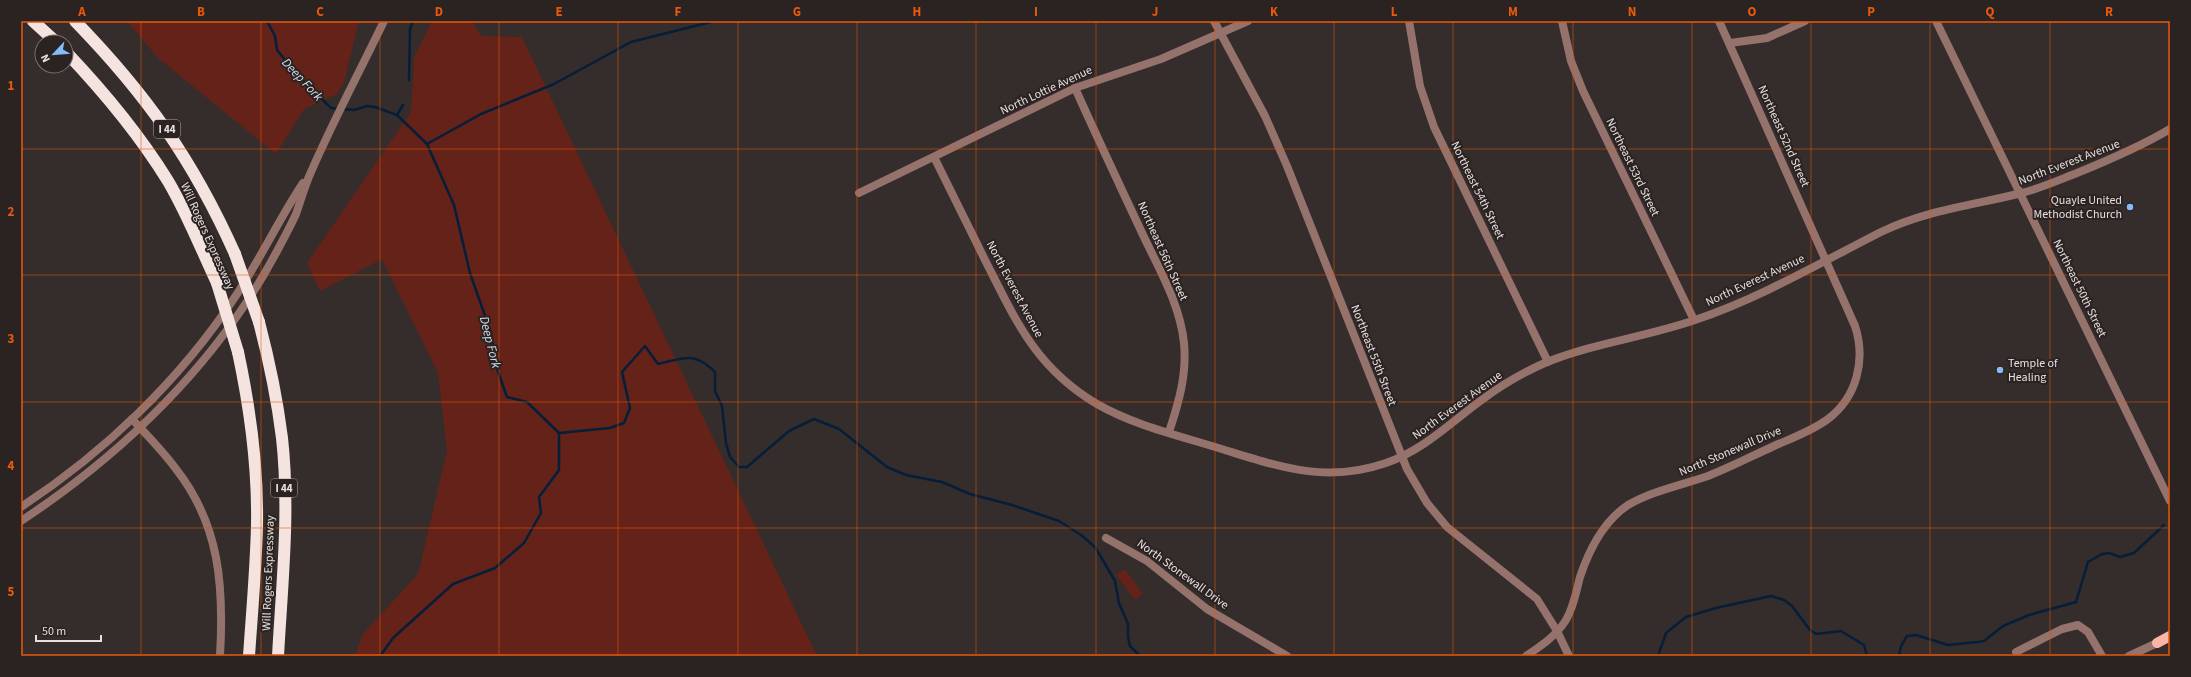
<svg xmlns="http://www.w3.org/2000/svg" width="2191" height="677" viewBox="0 0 2191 677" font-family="'Source Sans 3',sans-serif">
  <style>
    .green { fill: #652218 }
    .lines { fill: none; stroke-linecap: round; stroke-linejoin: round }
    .stream { stroke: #051e39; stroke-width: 2.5 }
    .minor { stroke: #95726c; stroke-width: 8 }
    .major { stroke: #fbb5a7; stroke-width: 10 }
    .highway { stroke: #f4e3df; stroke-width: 12 }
    .highway-bridge { stroke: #f4e3df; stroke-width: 12 }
    .grid { fill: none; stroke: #e8590c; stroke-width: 1; stroke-opacity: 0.55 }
    .poi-dot { fill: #85bbfb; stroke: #2b2321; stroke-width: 1.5 }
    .labels { text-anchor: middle; stroke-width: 4; stroke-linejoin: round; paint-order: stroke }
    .shield { fill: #2b2321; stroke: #aea7a6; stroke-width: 1 }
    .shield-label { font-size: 11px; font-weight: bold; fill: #e6e0df }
    .street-label { font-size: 12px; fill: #e6e0df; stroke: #2b2321 }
    .poi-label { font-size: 12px; fill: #e6e0df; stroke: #2b2321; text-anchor: end }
    .water-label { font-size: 13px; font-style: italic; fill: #d1deee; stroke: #2b2321 }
    .neatline { fill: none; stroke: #e8590c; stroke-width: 1.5 }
    .grid-label { font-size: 13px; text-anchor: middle; font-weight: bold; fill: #e8590c }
  </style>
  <rect width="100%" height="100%" fill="#352d2b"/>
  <g class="green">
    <polygon points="127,21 359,21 344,83 337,94 304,109 276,154 158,58"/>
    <polygon points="432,21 472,21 482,36 522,37 817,656 355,656 363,634 418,574 447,451 438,373 382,259 320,291 307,263 411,112 414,57"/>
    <polygon points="1125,569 1143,594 1135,600 1116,575"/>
  </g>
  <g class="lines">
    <g class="stream">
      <polyline points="267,21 275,36 277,50 299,77 331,108 338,109"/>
      <polyline points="409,80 410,29 413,21"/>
      <polyline points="343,109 354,110 367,106 375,107 397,115 427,144 454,205 470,273 491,333 495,363 507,397 527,402 559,433"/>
      <polyline points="397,115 403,105"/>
      <polyline points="427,144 481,114 554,84 631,42 715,21"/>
      <path d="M559 433 610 428 624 423 630 408 622 372 645 346 658 364C685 358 694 351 715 372V391L722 406 726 443 730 457 739 467H747L789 431 814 419 839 429 887 467 906 475 942 482 970 494 1012 505 1059 521 1081 535 1095 547 1115 581 1119 603 1128 624V637L1130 646 1140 656"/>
      <polyline points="380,656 393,638 453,584 495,568 524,543 541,513 539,497 559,470 559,433"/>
      <polyline points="1658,656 1666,633 1686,617 1716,608 1771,596 1784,600 1792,606 1810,630 1816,634 1841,631 1864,645 1867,656"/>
      <polyline points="1899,656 1901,646 1907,636 1916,635 1948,645 1977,642 1984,641 2003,626 2029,615 2076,602 2088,562 2102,554 2109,553 2120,557 2134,553 2164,525"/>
    </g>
    <g class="minor">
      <polyline points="1214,21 1265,116 1287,166 1407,469 1427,503 1447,527 1537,599 1557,631 1569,656"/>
      <polyline points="1409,21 1420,86 1434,127 1548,362"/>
      <polyline points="1562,21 1571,61 1583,91 1694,320"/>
      <polyline points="1936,21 2170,501"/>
      <polyline points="1730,43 1767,38 1805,21"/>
      <path d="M1075 88C1097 137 1120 186 1143 235 1159 269 1180 304 1184 343 1187 374 1179 402 1169 432"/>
      <path d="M934 157C951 192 969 227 986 262 1016 321 1036 368 1097 404 1137 427 1185 437 1228 451 1283 468 1328 483 1386 463 1424 450 1451 422 1483 399 1503 384 1524 372 1547 362 1594 343 1646 337 1695 320 1760 298 1820 263 1881 232 1926 210 1974 205 2022 193 2041 188 2059 180 2077 173 2109 160 2140 147 2170 129"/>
      <polyline points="859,193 1075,88 1161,59 1248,21"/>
      <path d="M132 419C147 435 163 451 176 469 220 525 224 587 220 656"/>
      <path d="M21 507C105 452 180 380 235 297 260 260 279 219 303 183"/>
      <path d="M21 521C124 453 217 363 276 253 283 240 290 227 296 214 301 200 305 185 311 172 333 121 360 71 384 21"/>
      <polyline points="1106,538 1147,561 1207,609 1287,656"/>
      <polyline points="2016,652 2062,629 2078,625 2088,632 2102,656"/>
      <path d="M1526 656C1541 646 1556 636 1566 620 1574 606 1576 592 1580 577 1589 550 1604 521 1628 505 1652 491 1682 485 1708 476 1731 467 1752 456 1774 446 1792 438 1812 431 1828 419 1857 397 1866 360 1855 326L1719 21"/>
      <polyline points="2129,656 2157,643"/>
    </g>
    <polyline class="major" points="2157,643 2170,636"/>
    <g class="highway">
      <polyline points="33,21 56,42"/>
      <path d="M75 21C146 94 193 160 235 254"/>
      <path d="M66 52C104 92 139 134 168 181 187 213 201 249 217 283"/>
      <path d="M259 322C269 360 277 398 282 438 290 510 282 584 278 656"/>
      <path d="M238 352C250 408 258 467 257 525 256 568 252 612 249 656"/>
    </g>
    <g class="highway-bridge">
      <polyline points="235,254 259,322"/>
      <polyline points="217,283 238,352"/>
    </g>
  </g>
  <path class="grid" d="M141 21V656M261 21V656M380 21V656M499 21V656M618 21V656M738 21V656M857 21V656M976 21V656M1096 21V656M1215 21V656M1334 21V656M1453 21V656M1573 21V656M1692 21V656M1811 21V656M1930 21V656M2050 21V656M21 149H2170M21 275H2170M21 402H2170M21 528H2170"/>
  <g class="poi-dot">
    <circle cx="2130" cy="207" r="4"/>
    <circle cx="2000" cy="370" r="4"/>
  </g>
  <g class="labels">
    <g class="shield">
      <rect x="154" y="120" width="26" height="18" rx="3"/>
      <rect x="271" y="479" width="26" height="18" rx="3"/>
    </g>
    <g class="shield-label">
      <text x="167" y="133">I 44</text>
      <text x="284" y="492">I 44</text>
    </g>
    <g class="street-label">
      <text transform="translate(1046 90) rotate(-25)" y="4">North Lottie Avenue</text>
      <text transform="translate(1784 136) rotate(66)" y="4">Northeast 52nd Street</text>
      <text transform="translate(2069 162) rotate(-21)" y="4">North Everest Avenue</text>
      <text transform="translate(1633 167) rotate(64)" y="4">Northeast 53rd Street</text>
      <text transform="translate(1478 190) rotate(64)" y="4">Northeast 54th Street</text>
      <text transform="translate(208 236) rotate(66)" y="4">Will Rogers Expressway</text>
      <text transform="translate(1163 251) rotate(66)" y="4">Northeast 56th Street</text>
      <text transform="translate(1755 280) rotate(-25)" y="4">North Everest Avenue</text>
      <text transform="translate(2080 288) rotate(64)" y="4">Northeast 50th Street</text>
      <text transform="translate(1015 289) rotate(62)" y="4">North Everest Avenue</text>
      <text transform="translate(1374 355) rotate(69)" y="4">Northeast 55th Street</text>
      <text transform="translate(1457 405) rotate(-36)" y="4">North Everest Avenue</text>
      <text transform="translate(1730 451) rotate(-23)" y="4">North Stonewall Drive</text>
      <text transform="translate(268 573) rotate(-88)" y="4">Will Rogers Expressway</text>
      <text transform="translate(1183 574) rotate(36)" y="4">North Stonewall Drive</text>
    </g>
    <g class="poi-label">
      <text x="2122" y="204">Quayle United<tspan x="2122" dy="14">Methodist Church</tspan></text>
      <text x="2008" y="367" text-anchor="start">Temple of<tspan x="2008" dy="14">Healing</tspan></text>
    </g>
    <g class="water-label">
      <text transform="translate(303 79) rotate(47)" y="5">Deep Fork</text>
      <text transform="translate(491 342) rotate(76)" y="5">Deep Fork</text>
    </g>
  </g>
  <rect width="2191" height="677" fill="none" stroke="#2b2321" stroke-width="44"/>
  <g transform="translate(54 54) rotate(244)"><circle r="19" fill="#2b2321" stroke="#766f6d"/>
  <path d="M0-3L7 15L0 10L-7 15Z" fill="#85bbfb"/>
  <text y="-6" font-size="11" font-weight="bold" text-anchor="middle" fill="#e6e0df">N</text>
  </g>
  <path d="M36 635v6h65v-6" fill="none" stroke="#e6e0df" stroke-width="2"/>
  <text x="42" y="635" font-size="12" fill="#e6e0df" stroke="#2b2321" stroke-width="3" paint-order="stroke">50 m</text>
  <rect x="22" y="22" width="2147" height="633" class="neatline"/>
  <g class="grid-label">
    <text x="82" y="16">A</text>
    <text x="201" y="16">B</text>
    <text x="320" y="16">C</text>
    <text x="439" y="16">D</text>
    <text x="559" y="16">E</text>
    <text x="678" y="16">F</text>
    <text x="797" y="16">G</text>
    <text x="917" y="16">H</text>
    <text x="1036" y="16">I</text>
    <text x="1155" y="16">J</text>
    <text x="1274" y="16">K</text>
    <text x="1394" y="16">L</text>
    <text x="1513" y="16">M</text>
    <text x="1632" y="16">N</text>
    <text x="1752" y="16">O</text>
    <text x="1871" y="16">P</text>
    <text x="1990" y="16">Q</text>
    <text x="2109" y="16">R</text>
    <text x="11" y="90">1</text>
    <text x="11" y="216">2</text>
    <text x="11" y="343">3</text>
    <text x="11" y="470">4</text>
    <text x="11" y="596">5</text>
  </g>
</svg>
